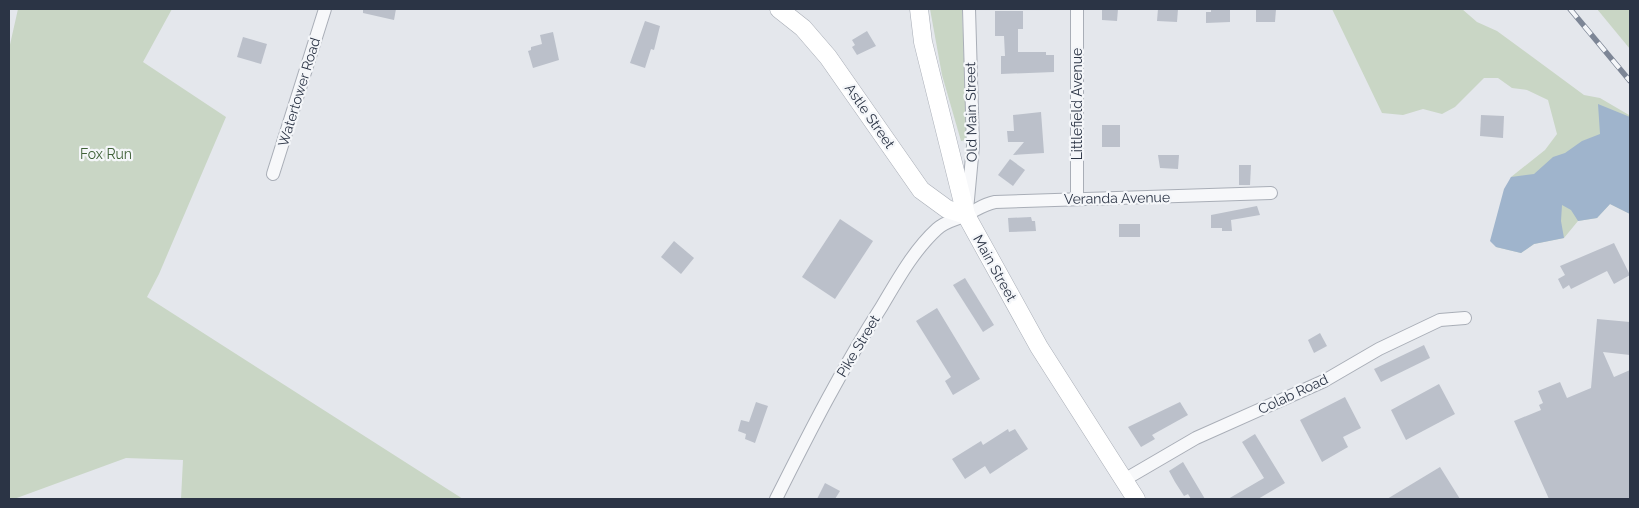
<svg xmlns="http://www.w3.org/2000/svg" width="1639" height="508" font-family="Raleway,sans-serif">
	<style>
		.green { fill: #c9d6c5 }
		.water { fill: #9fb4cc }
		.building { fill: #bbc0ca }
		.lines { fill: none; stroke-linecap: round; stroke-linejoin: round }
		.street-casing { stroke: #a9aeb7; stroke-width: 14 }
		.secondary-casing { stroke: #a9aeb7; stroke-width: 19 }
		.street { stroke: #f7f8fa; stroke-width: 12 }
		.secondary { stroke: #fff; stroke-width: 18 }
		.rail-casing { stroke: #7d8696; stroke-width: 5.5 }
		.rail { stroke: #f4f6f9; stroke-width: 4; stroke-dasharray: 11; stroke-linecap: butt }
		.labels { text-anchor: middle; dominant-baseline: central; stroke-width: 4.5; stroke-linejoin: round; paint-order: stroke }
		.street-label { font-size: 14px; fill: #2b3445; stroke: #f4f6f9 }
		.park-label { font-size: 14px; fill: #3f6138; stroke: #f4f6f9 }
	</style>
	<rect width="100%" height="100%" fill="#e4e7ec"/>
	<!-- green -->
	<g class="green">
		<path d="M18 9H172L143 62 226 117 159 274 147 297 463 499H181L183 460 126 458 14 499H9V49Z"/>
		<path d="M930 9H962L967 140 961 141 942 75Z"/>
		<path d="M1332 9H1462L1477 22 1497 31 1584 95 1600 98 1629 115 1630 214 1610 204 1597 218 1578 221 1564 238 1534 244 1521 253 1496 247 1511 177 1545 150 1557 134 1548 100 1527 90 1512 88 1498 78H1484L1455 107 1442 114 1423 109 1403 115 1382 113Z"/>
		<path d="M1597 9H1630V49Z"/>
	</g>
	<!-- water -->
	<path class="water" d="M1598 104 1630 117V214L1610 204 1597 218 1578 221 1571 210 1562 205 1561 221 1564 238 1534 244 1521 253 1496 247 1490 241 1504 189 1511 177 1534 174 1553 157 1565 153 1582 141 1600 134Z"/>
	<!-- building -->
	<g class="building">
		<path d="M363 9H396L394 20 363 13Z"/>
		<path d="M1102 9H1118L1117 21 1102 20Z"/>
		<path d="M1158 9H1178L1177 22 1157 21Z"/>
		<path d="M1211 9H1230V22L1206 23V12H1211Z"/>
		<path d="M1256 9H1276L1275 22H1256Z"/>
		<path d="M995 11H1023V29H1018V52H1046V55H1054V72L1001 74V56H1005L1004 36H995Z"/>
		<path d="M645 21 660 26 654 50 651 49 645 68 630 63Z"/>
		<path d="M867 31 876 46 857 55 852 47 855 45 852 40Z"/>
		<path d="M553 32 559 60 533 68 528 51 531 50V47L542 44 540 35Z"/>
		<path d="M243 37 267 44 261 64 237 57Z"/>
		<path d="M1041 112 1044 153 1013 155 1024 142H1008L1007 131H1014L1013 115Z"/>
		<path d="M1481 115 1504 116 1503 138 1480 136Z"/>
		<rect x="1102" y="125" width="18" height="22"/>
		<path d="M1158 155H1179L1178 169 1160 168Z"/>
		<path d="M1010 159 1025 170 1013 186 998 175Z"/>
		<path d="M1239 165H1251L1250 185H1239Z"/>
		<path d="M1257 206 1260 215 1231 220 1232 231H1222V228H1211V215Z"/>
		<path d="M1031 217 1032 221H1035L1036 231 1009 232 1008 218Z"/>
		<path d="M840 219 873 241 835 299 802 277Z"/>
		<rect x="1119" y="224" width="21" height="13"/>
		<path d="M674 241 694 258 681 274 661 257Z"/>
		<path d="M1614 243 1630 275 1614 284 1607 271 1571 289 1569 285 1563 289 1558 279 1565 275 1560 266Z"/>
		<path d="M965 278 994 325 983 332 953 285Z"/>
		<path d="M937 308 980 379 953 395 945 381 951 377 916 321Z"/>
		<path d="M1597 319 1630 322V355L1603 352 1614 377 1630 370V499H1549L1514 421 1541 410 1539 405 1543 403 1538 391 1560 382 1567 398 1591 388Z"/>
		<path d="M1320 333 1327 346 1314 353 1308 340Z"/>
		<path d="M1424 345 1430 358 1381 382 1374 369Z"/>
		<path d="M1439 384 1455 414 1406 440 1391 410Z"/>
		<path d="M1345 397 1361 428 1343 437 1348 447 1322 462 1300 420Z"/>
		<path d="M756 402 768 406 755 443 745 439 746 434 738 431 741 420 749 422Z"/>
		<path d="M1180 402 1188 415 1152 435 1155 439 1141 447 1128 427Z"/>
		<path d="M1008 429 1009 432 1015 429 1028 449 990 474 985 466 965 479 952 459 981 441 983 445Z"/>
		<path d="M1255 434 1285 483 1258 499H1228L1264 478 1242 442Z"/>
		<path d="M1183 462 1205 499H1191L1188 494 1184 496 1175 482 1169 471Z"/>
		<path d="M1440 467 1460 499H1387Z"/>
		<path d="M825 483 840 491 835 499H817Z"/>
	</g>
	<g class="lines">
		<defs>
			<g id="street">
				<path d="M273 174 325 9"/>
				<path d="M1077 199V9"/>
				<path d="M967 210 973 146 969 9"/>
				<path d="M1124 480 1196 438 1324 381 1379 349 1440 320 1465 318"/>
				<path d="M776 499C809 433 842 368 882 306 898 279 914 250 937 229 947 220 957 220 968 214 978 209 984 204 995 202L1271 193"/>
			</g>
			<g id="secondary">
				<path d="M779 9 803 28 828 57 921 190 947 209 966 215"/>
				<path d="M919 9 923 42 966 215 1039 347 1136 499"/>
			</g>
		</defs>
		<!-- street casing -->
		<use href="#street" class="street-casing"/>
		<!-- secondary casing -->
		<use href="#secondary" class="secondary-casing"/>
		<!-- street -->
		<use href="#street" class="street"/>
		<!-- secondary -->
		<use href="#secondary" class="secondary"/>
		<defs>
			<path id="rail" d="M1570 9 1630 81"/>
		</defs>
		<!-- rail casing -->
		<use href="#rail" class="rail-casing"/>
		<!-- rail -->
		<use href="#rail" class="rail"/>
	</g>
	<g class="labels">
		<!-- street labels -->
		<g class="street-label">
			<text transform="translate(299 92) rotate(-73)">Watertower Road</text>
			<text transform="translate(1077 104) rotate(-90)">Littlefield Avenue</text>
			<text transform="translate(971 112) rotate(-91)">Old Main Street</text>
			<text transform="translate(870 116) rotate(55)">Astle Street</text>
			<text transform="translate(1117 198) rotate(-1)">Veranda Avenue</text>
			<text transform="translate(995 268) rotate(61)">Main Street</text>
			<text transform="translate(858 346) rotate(-59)">Pike Street</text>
			<text transform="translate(1293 394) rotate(-25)">Colab Road</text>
		</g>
		<!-- park labels -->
		<g class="park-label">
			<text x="106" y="154">Fox Run</text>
		</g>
	</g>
	<!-- border -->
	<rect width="1639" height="508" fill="none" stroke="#2b3445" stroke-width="20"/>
</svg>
